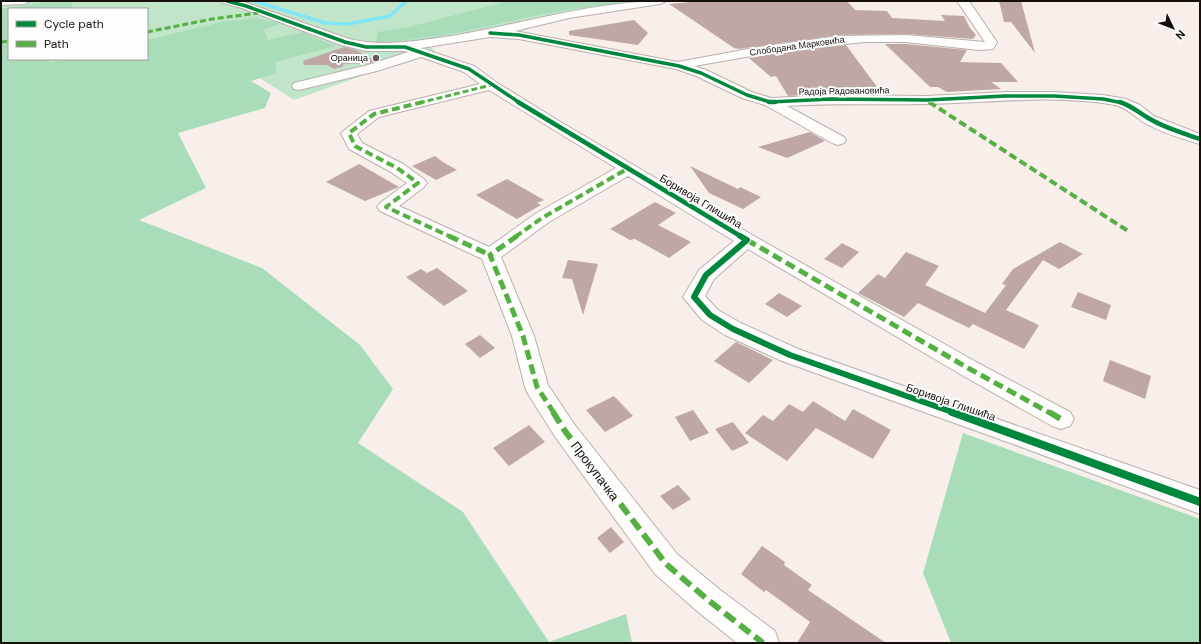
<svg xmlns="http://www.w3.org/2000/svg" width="1201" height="644" font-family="'DM Sans',sans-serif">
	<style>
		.green { fill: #c0e5c9; fill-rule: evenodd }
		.forest { fill: #a9ddba }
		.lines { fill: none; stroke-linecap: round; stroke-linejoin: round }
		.stream { stroke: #7fe5f7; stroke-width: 3.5 }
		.building { fill: #bea7a5 }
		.minor-casing { stroke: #b8b0ac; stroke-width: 2 }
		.minor { fill: #fefdfc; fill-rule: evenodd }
		.quiet-far3 { stroke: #55b044; stroke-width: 3; stroke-dasharray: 6 3; stroke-linecap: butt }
		.quiet-far2 { stroke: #55b044; stroke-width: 4; stroke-dasharray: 8 4; stroke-linecap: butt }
		.quiet-far1 { stroke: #55b044; stroke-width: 5; stroke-dasharray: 10 5; stroke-linecap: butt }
		.quiet { stroke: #55b044; stroke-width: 6; stroke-dasharray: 13 6; stroke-linecap: butt }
		.cycleway-far3-casing { stroke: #fdfdfd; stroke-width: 5 }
		.cycleway-far2-casing { stroke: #fdfdfd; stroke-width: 6 }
		.cycleway-far1-casing { stroke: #fdfdfd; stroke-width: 8 }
		.cycleway-casing { stroke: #fdfdfd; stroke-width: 10 }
		.cycleway-far3 { stroke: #00873e; stroke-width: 3.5 }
		.cycleway-far2 { stroke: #00873e; stroke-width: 4.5 }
		.cycleway-far1 { stroke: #00873e; stroke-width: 6 }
		.cycleway { stroke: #00873e; stroke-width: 8 }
		.poi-dot { fill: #665d5a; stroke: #fdfdfd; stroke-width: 1.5 }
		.labels { text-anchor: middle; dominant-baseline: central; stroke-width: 4; stroke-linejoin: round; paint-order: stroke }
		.far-street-label { font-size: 9px; fill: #170f0c; stroke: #fdfdfd }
		.far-poi-label { font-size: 9px; fill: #170f0c; stroke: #fdfdfd; text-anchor: end }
		.street-label { font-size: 11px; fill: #170f0c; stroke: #fdfdfd }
		.near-street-label { font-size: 13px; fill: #170f0c; stroke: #fdfdfd }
	</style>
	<rect width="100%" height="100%" fill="#f9efea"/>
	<!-- green -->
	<path class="green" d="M1 1H670L583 15 428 46 435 50 294 100 220 53 24 105 1 65ZM9 9H147V59H9Z"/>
	<!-- forest -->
	<g class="forest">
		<path d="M54 1H70L74 9H9V59H50L49 63 65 59H147V40L222 22 256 18 281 23 264 30 268 40 303 32 335 46 275 62 277 73 251 81 271 93 265 108 178 133 206 188 139 220 262 268 360 345 393 389 358 443 463 512 549 642 626 614 632 643H1V9Z"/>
		<path d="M508 1H633C601 6 567 9 534 16 482 27 430 41 376 42L378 32 409 27Z"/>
		<path d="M963 433 1200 519V643H951L923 573Z"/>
	</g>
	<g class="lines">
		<!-- stream -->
		<path class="stream" d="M254 1 325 23 348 24 390 16 406 1"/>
	</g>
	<!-- building -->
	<g class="building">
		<path d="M702 1H847L855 10 887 11 892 18 945 21 941 15 964 16 970 28 976 35 973 39 906 34 839 35 739 49 734 48 669 4Z"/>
		<path d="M999 1H1021L1035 53 1011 22H1004Z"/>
		<path d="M634 20 648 33 638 45 569 35V31Z"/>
		<path d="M885 44H906L967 50 960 62 1001 63 1018 82H991L1001 89 947 92 938 87H930Z"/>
		<path d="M846 45 880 91 860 93 856 89 817 94 788 96 776 76 771 77 749 58 786 51Z"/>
		<path d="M344 47 356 50 376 61 369 63 344 64 342 67 334 69 327 65H304L303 61Z"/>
		<path d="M810 132 825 141 787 158 758 147Z"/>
		<path d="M435 156 443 162 457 170 436 180 412 166Z"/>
		<path d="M359 164 399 187 365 201 326 182Z"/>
		<path d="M690 166 738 189 740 187 761 197 743 209 709 193Z"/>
		<path d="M507 179 544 200 537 203 541 205 517 219 476 195Z"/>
		<path d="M655 202 676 213 658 225 691 242 669 258 635 239 630 240 610 229Z"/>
		<path d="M1060 242 1083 254 1059 269 1043 260 1006 310 1039 325 1024 349 973 324 969 328 918 303 904 317 858 293 878 274 885 278 906 252 939 266 925 285 985 313 1006 285 1002 284 1013 269Z"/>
		<path d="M842 243 859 252 842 268 824 259Z"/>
		<path d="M568 260 598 264 583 315 572 279 562 278Z"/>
		<path d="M437 268 468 291 444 306 406 277 421 269 427 273Z"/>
		<path d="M1078 292 1111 305 1106 320 1071 307Z"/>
		<path d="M779 293 802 306 787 317 765 304Z"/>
		<path d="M480 335 495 348 480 358 465 344Z"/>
		<path d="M736 342 773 360 749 383 714 361Z"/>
		<path d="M1110 360 1151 376 1145 399 1103 381Z"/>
		<path d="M614 396 633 416 605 432 586 410Z"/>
		<path d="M813 401 845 421 853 409 891 430 873 459 816 428 787 461 745 433 763 415 773 421 789 404 803 412Z"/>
		<path d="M693 410 709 433 690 441 675 417Z"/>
		<path d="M733 422 749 443 732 451 715 429Z"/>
		<path d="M529 425 545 442 509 466 493 448Z"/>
		<path d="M678 485 691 499 673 510 660 496Z"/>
		<path d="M611 527 624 542 610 553 597 538Z"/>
		<path d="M762 546 785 562 784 565 812 585 808 590 886 643H797L810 622 766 590 764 592 741 574Z"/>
	</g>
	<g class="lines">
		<defs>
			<g id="minor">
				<path d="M1 1H30L24 4 1 5Z"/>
				<path d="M221 1H240L250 4 349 39C383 47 416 41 451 36 522 24 593 1 666 1L660 4 569 18 515 31 678 62 759 47 839 36 906 35 985 42 957 1H969L997 42 993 49 979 50 906 42H865L786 50 694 66 706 70 752 92 771 98 831 95 927 96 1005 92H1054L1103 95 1126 99 1140 105 1154 116 1200 134V144C1182 139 1160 132 1143 122 1134 116 1127 108 1115 105 1053 94 989 103 927 104 880 105 834 103 787 106L844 137 846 140 844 143 838 145 832 143 765 105 742 98 696 76 676 69 519 39 490 37 421 48 474 66 496 82 559 121 754 236 976 362 1070 412 1074 419 1070 426 1061 429 1052 426 960 374 748 249 714 279 705 296 718 310 741 323 798 349 1200 490V514L1013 444 782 361 725 335 702 320 683 297 699 270 734 241 628 176 549 222 501 257 534 336 548 385 574 424 677 554 719 589 775 631 779 643H737L697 611 655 574 556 438 528 394 525 387 512 336 482 259 380 211 377 207 380 203 407 183 391 172 349 149 341 133 369 111 480 84 464 72 421 57 377 71 299 90 294 89 292 86 294 83 368 65 408 52 404 51H366L341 45 242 8 223 3ZM489 90 616 168 535 214 489 247 399 206 424 187 427 183 424 179 403 164 362 143 357 134 379 117Z"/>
			</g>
		</defs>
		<!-- minor casing -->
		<use href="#minor" class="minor-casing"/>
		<!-- minor -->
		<use href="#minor" class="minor"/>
		<!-- quiet-far3 -->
		<g class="quiet-far3">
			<path d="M147 32 212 19 258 13"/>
			<path d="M1 42 9 41"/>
			<path d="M928 101 931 103"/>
			<path d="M419 103 491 85"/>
		</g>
		<!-- quiet-far2 -->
		<g class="quiet-far2">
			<path d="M423 102 374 114 349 133 355 146 397 168 418 183 386 207 451 237"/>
			<path d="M929 102 1128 231"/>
			<path d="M515 237 542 218 627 169"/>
		</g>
		<!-- quiet-far1 -->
		<g class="quiet-far1">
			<path d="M449 236 490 255"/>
			<path d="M517 236 490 255 523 336 537 387 554 413"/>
			<path d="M747 240 968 368 1050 413"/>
		</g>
		<!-- quiet -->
		<g class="quiet">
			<path d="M553 412 565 431 666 564 708 600 763 643"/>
			<path d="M1049 412 1061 419"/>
		</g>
		<defs>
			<g id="cycleway-far3">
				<path d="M227 1 246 6 345 42 366 47H405L469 69 520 103"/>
				<path d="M490 33 519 35 679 66 701 73 747 95 770 102 831 99 927 100 1005 96H1054L1103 99 1123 103"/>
			</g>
			<g id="cycleway-far2">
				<path d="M518 102 742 237"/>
				<path d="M769 102H775"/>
				<path d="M1120 102C1132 106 1139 113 1150 119 1165 128 1183 133 1200 139"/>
			</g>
			<path id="cycleway-far1" d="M740 236 747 240 706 275 694 297 710 315 733 329 790 355 955 413"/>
			<path id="cycleway" d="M952 412 1200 502"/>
		</defs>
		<!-- cycleway-far3 casing -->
		<use href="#cycleway-far3" class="cycleway-far3-casing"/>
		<!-- cycleway-far2 casing -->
		<use href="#cycleway-far2" class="cycleway-far2-casing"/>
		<!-- cycleway-far1 casing -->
		<use href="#cycleway-far1" class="cycleway-far1-casing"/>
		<!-- cycleway casing -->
		<use href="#cycleway" class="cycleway-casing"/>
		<!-- cycleway-far3 -->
		<use href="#cycleway-far3" class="cycleway-far3"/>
		<!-- cycleway-far2 -->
		<use href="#cycleway-far2" class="cycleway-far2"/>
		<!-- cycleway-far1 -->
		<use href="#cycleway-far1" class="cycleway-far1"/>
		<!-- cycleway -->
		<use href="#cycleway" class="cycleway"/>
	</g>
	<!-- markers -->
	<circle class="poi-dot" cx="376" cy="58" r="4"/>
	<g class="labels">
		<!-- far-street labels -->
		<g class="far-street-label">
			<text transform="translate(797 46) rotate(-8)">Слободана Марковића</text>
			<text transform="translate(844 91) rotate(-1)">Радоја Радовановића</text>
		</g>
		<!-- far-poi labels -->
		<g class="far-poi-label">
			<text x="368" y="58">Ораница</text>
		</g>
		<!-- street labels -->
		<g class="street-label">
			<text transform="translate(701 201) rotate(31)">Боривоја Глишића</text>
			<text transform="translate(951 402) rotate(19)">Боривоја Глишића</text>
		</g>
		<!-- near-street labels -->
		<g class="near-street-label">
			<text transform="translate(595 471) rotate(53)">Прокупачка</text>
		</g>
	</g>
	<!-- border -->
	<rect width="1201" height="644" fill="none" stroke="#170f0c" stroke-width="4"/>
	<!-- legend -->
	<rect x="8" y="8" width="140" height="52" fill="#fdfdfd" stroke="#a19e9d"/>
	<rect x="16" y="21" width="20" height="6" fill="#00873e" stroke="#a19e9d"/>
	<text x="44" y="28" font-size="12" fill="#170f0c">Cycle path</text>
	<rect x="16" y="41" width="20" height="6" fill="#55b044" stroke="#a19e9d"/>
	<text x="44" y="48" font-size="12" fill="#170f0c">Path</text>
	<!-- north arrow -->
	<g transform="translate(1173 28) rotate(133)" stroke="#fdfdfd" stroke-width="3" paint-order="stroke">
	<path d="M0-3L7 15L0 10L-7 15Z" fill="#170f0c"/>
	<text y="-6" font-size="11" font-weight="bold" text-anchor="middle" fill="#170f0c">N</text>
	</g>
</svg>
